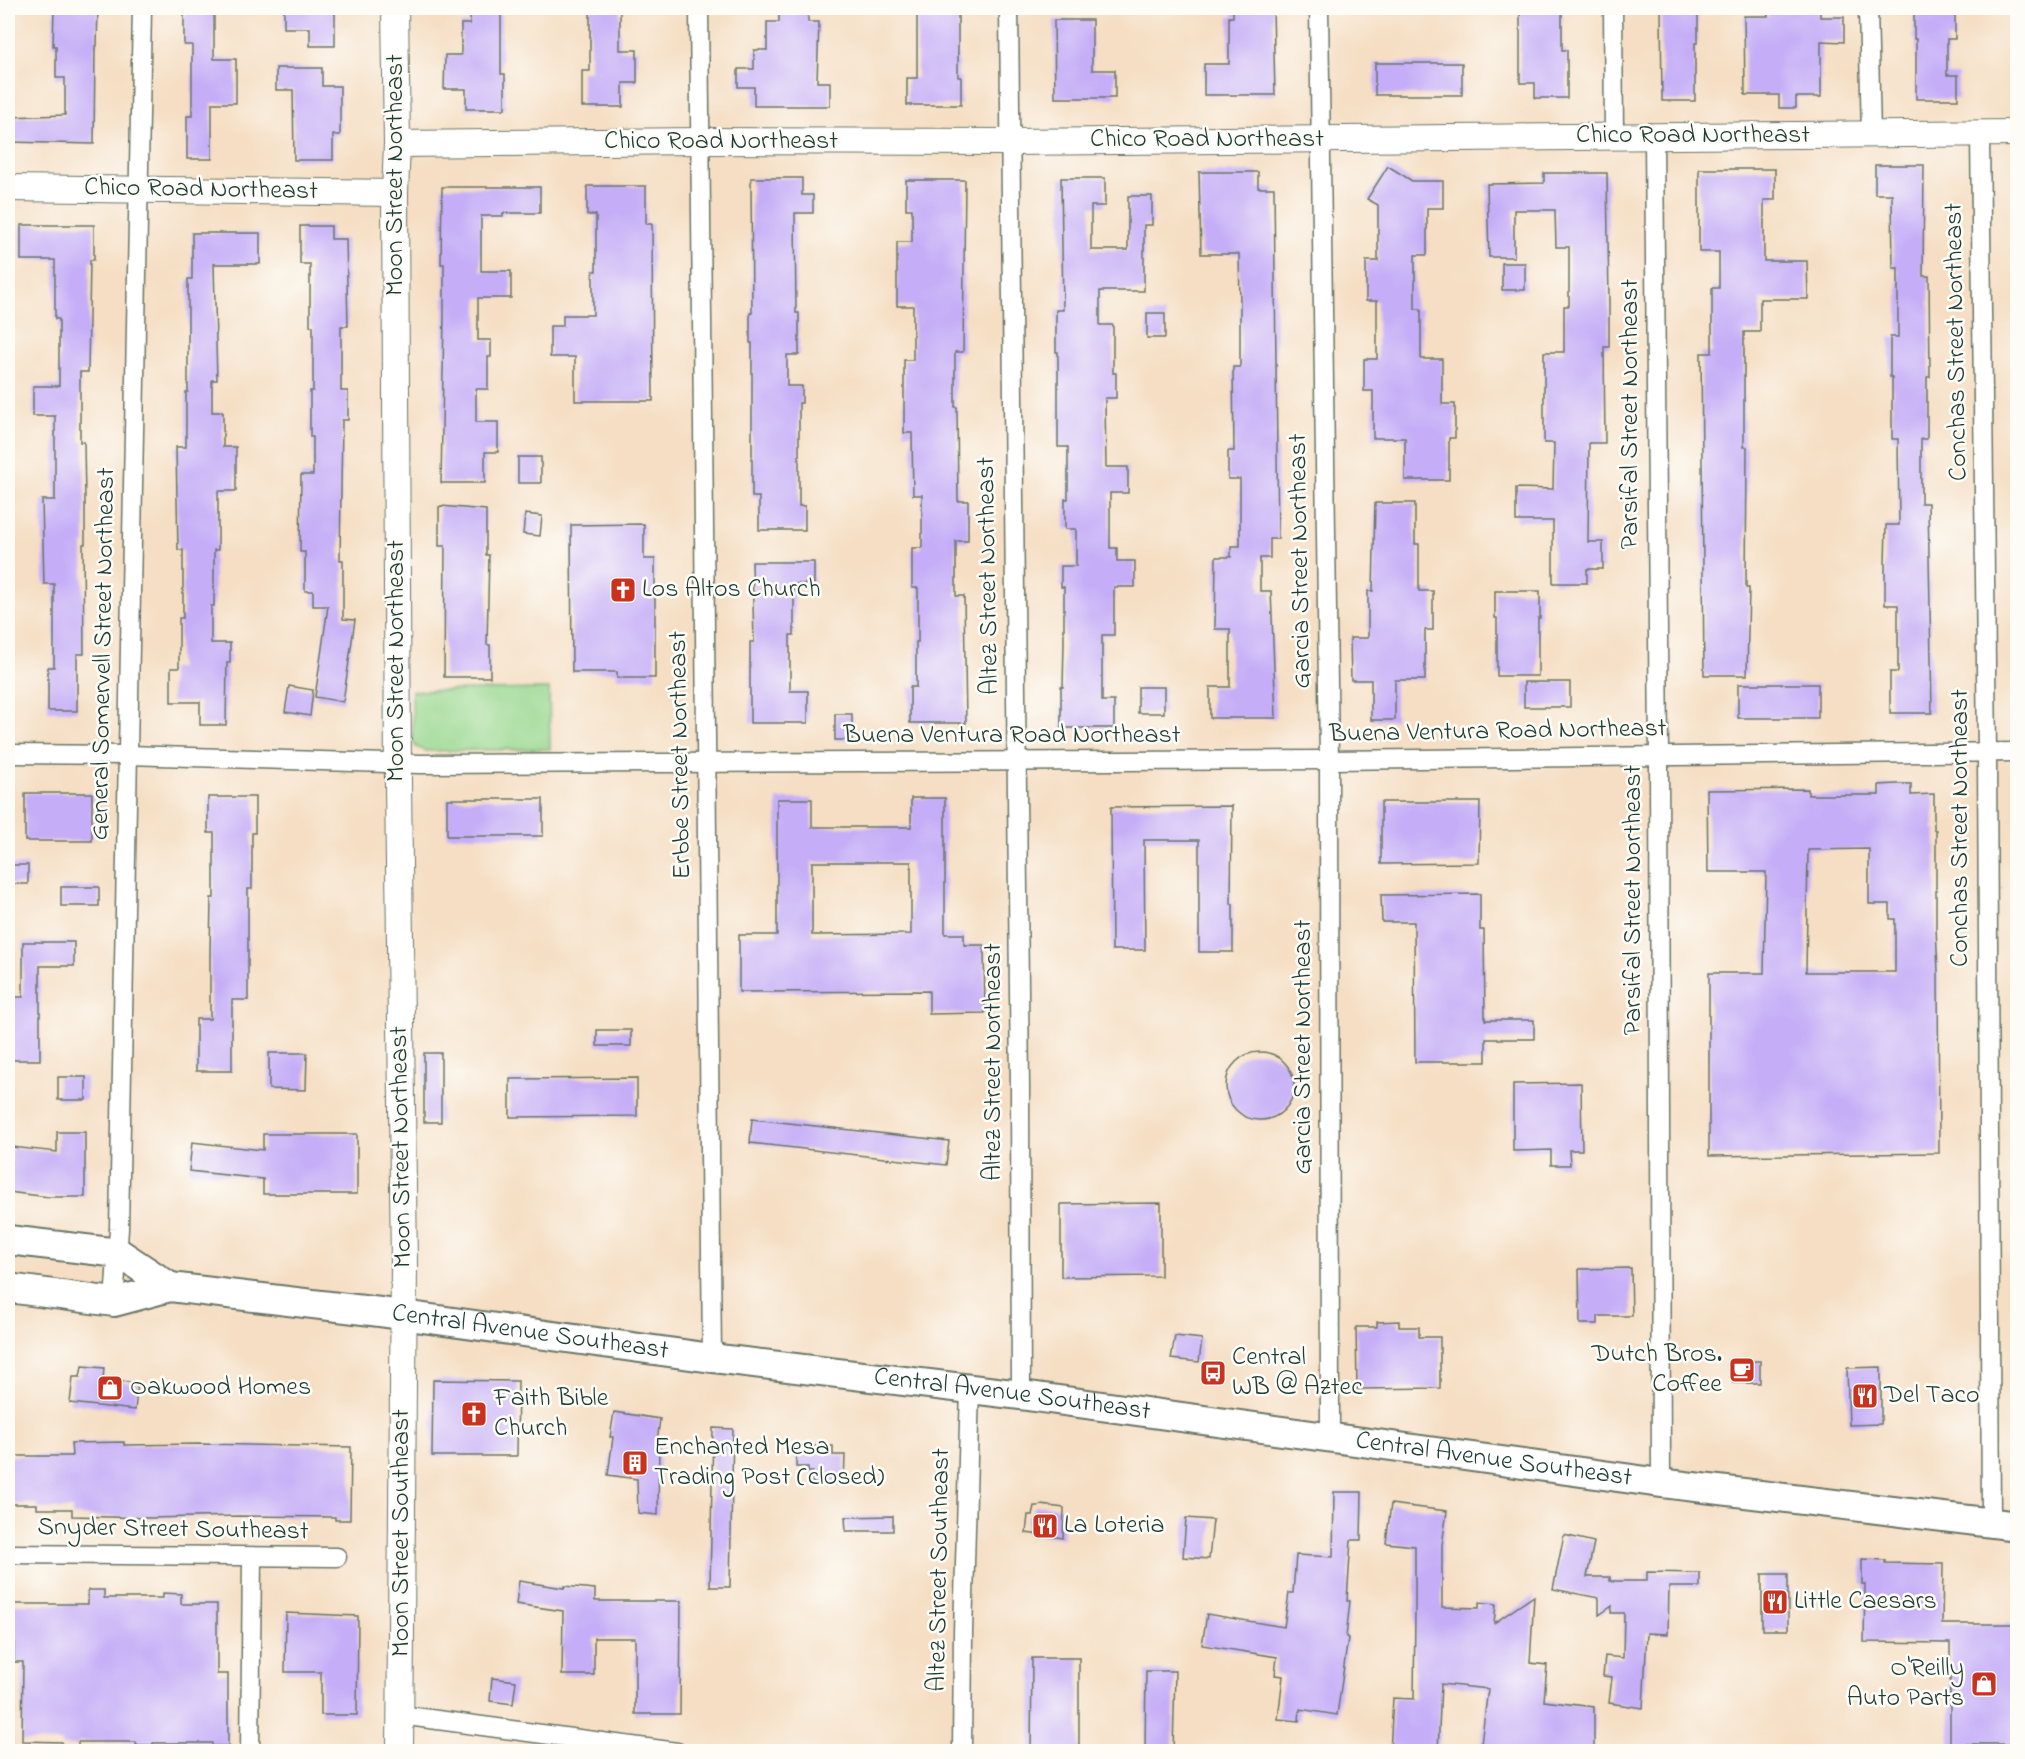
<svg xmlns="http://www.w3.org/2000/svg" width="2025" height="1759" font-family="'Indie Flower',sans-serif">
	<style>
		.green { fill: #97d78d; stroke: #5b8a60; stroke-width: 1.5 }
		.building { fill: #c5adf7; fill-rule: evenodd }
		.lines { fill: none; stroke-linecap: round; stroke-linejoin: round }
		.street-casing { stroke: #6a7566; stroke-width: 21 }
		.secondary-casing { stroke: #6a7566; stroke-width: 28 }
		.primary-casing { stroke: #6a7566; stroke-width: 32 }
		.street { stroke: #fff; stroke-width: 18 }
		.secondary { stroke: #fff; stroke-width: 26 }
		.primary { stroke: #fff; stroke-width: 28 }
		.labels { text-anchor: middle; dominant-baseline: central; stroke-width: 5; stroke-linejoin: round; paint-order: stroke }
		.street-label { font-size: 26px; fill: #1f3d34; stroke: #fdfcf7 }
		.poi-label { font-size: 26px; fill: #1f3d34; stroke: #fdfcf7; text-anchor: start }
	</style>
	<rect width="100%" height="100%" fill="#fdfcf7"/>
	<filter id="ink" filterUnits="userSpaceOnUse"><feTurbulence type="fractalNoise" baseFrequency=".0167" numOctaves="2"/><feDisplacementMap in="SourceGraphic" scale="12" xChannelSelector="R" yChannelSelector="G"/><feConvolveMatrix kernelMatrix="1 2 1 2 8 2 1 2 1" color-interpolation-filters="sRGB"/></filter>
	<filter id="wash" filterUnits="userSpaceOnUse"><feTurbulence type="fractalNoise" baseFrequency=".008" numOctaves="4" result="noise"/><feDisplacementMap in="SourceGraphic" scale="24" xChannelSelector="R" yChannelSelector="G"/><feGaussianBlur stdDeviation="1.35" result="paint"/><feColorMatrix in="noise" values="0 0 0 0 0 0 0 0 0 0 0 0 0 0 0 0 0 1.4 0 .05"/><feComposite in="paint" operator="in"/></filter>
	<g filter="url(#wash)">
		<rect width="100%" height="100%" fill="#f5dec3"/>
		<!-- green -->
		<path class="green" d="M549 689 550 749 426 751 416 747 413 741 412 691Z"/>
		<g id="blocks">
			<!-- building -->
			<g class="building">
				<path d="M54 8H98L97 46H95L94 144 8 142V117L65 115V78H56V46H53Z"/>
				<path d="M184 8H214V59H236V103H212V159H187V116H192V45H184Z"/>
				<path d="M284 8H335V46H310V28H284Z"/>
				<path d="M470 8H501V74H505V109H466V89H444L445 55H461V24H470Z"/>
				<path d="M590 8H620V50H637V83H623V107H582V71H590Z"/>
				<path d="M779 8H808V22H819L817 82H830V106H754V87H738V69H754V50H767V22H779Z"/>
				<path d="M917 8H958V77H961V105H907V78H917Z"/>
				<path d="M1233 8H1273L1275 95H1204V64H1229V17H1233Z"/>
				<path d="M1520 8H1562V50H1567V98H1535V83H1520Z"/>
				<path d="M1661 8H1698V43H1695V101H1662Z"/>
				<path d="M1768 8H1820V17H1844V42L1821 41V97H1796V108H1779V95H1745L1744 16H1768Z"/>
				<path d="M1914 8H1941V13H1955V39H1947V75H1958V99H1916V39H1914Z"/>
				<path d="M1054 20H1092V70H1115V98H1055Z"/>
				<rect x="1375" y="63" width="87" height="32"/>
				<path d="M276 68H322V86H340V135H333V160H294L293 90H276Z"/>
				<path d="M1875 165H1924L1923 276H1929L1930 377H1927V439H1921V503H1928L1932 713H1890V672H1898V605H1885V564L1886 525H1899L1898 439H1892V377H1890V337H1898V268H1893L1892 194H1875Z"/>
				<path d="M1388 166 1412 181H1443V208H1427V255H1415V309H1421V359H1442V404H1455V438H1449V480H1405V438H1373V391H1364V359H1377V301H1366V261H1378V205L1367 199Z"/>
				<path d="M1699 169H1775V200H1764V261H1807L1808 299H1760V332H1744V447H1747L1746 588H1749L1747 675H1704L1701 353H1712V288H1719V252H1699Z"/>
				<path d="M1199 172H1258V188H1274L1278 539H1270V558H1260V591H1271L1276 718H1210V687H1230V629H1215L1216 557H1231V546H1240V479H1228V451H1234L1233 367H1240V303L1239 254H1201Z"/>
				<path d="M1544 173H1607L1609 301V347H1604L1605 443H1589L1588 542H1603V569H1587V583H1553V521H1516V488L1553 489 1554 443H1544V352H1564V306H1569V247H1556L1555 210H1514V257H1489L1487 184 1544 183Z"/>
				<path d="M751 178H802V195H813V213H795L796 313H799V355H787V386H802V403H799V506H805V530H759V497H752V343H750V313H752Z"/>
				<path d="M1061 178H1105V206H1091V250H1128V196H1152V225H1144V291H1100V325H1113V373H1116V398H1105L1106 467H1128V493H1110V548H1117V561H1135V587H1114V635H1102V701H1114V728H1061V687H1063L1064 642V587H1061V566H1076V529H1065V499H1068V447H1058V352H1056V310H1063Z"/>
				<path d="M906 180H965L963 352H955V407H957L958 501H968V541H956V596H964L966 723H910V687H916V642H918V588H912V548H922V495H913L912 433H904V360H913V306H897V242H912V209H906Z"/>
				<path d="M587 186H646V224H652L653 401H575V357H550V326H563V315H593V271H596V215H587Z"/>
				<path d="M442 187H540V213H503V216H481V271H511V298H478V340H491V357H488V389H476V422H498V452H485V483H441L444 317V264H441Z"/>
				<path d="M21 225H94V260H90L88 372H80V442H84L85 500V544H83L84 654H77V711H48V667H54V584H44L42 500H55V416H33V386H59V319H55V260H21Z"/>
				<path d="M300 226H331V239H346L348 326H341V391H348V420H342L340 560H343V619L355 620 343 702 315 697 328 606H313V591H305V552H300L301 475H313V437H310V391H313V326H310V264H300Z"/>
				<path d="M192 233H260V264H214L217 380H212V412H223V447H236V491H218V550H214V606H211V643H230V663H227L226 725H200V702H171V668H179V618H183V550H178L176 447H186V392H188V279H192Z"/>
				<rect x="1502" y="263" width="23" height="27"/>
				<rect x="1147" y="313" width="18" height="25"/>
				<rect x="518" y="457" width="23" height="26"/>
				<path d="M1375 503H1415V544H1419V591H1433V630H1425V680H1395V720H1371V680H1351L1350 638H1368V591H1373Z"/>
				<path d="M441 506 486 510V555H489L487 645H490V677H444L445 546H439V507Z"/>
				<path d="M525 514 542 516 540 536 523 534Z"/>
				<path d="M644 524V559H655V678H617V672H572L571 525Z"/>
				<path d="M752 562H814V584H794V635H790V691H808V723H750V642H754Z"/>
				<path d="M1495 591H1540V618H1538V676H1497V618H1495Z"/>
				<rect x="1524" y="682" width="46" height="25"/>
				<rect x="1738" y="684" width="80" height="34"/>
				<path d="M289 686 313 690 310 716 285 712Z"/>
				<rect x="1138" y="687" width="26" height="26"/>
				<rect x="835" y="714" width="17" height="26"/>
				<path d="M1897 784H1911V795L1934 794V830H1936V927L1938 972 1939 1153 1709 1156V973H1764L1766 872H1708L1707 790 1808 789V795H1879V785ZM1869 849V904H1890V919H1895V972H1806L1808 850Z"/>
				<rect x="25" y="793" width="67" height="48"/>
				<path d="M208 797H255V833H252V889H248V1000H232V1071H196V1019H210V953L211 898H214V833H208Z"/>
				<path d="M911 798H945V934H964V945H984L985 1013 929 1014V991L739 992V935H777V799H812V827H911ZM812 862H911V934L812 935Z"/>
				<rect x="447" y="799" width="96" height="37"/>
				<path d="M1381 802H1480L1479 863 1381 864Z"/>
				<path d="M1232 806 1231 904H1233V952H1199V840H1144L1145 950H1112L1111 807Z"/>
				<rect x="8" y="865" width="20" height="19"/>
				<rect x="61" y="887" width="38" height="19"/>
				<path d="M1480 894V930H1484L1485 1020H1534V1039H1486V1062H1415L1414 922H1382L1381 895Z"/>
				<path d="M23 942H74V966H40V1060H8V997H23Z"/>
				<rect x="597" y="1030" width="34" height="16"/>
				<circle cx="1260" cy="1086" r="34"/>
				<path d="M269 1053H307L306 1090 269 1089Z"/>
				<rect x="424" y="1053" width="17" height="69"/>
				<rect x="58" y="1077" width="28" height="23"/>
				<path d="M637 1078V1116L510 1117V1079Z"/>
				<path d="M1581 1083 1582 1150H1569L1570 1165H1551V1150L1513 1151V1084Z"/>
				<path d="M752 1119 949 1141 946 1165 750 1143Z"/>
				<path d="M57 1132H85V1197H49L8 1192 12 1147 57 1152Z"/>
				<path d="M263 1134H357V1194H263V1179L189 1171 192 1142 263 1150Z"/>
				<path d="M1161 1203V1276L1061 1277V1204Z"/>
				<path d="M1631 1268 1632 1316H1598V1324H1580L1579 1269Z"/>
				<path d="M1399 1321V1327H1419V1337H1440V1388L1357 1389 1356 1327H1377V1322Z"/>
				<path d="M1175 1336 1202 1339 1199 1362 1171 1359Z"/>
				<path d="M1734 1361H1760V1383H1733Z"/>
				<path d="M82 1366 104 1368 103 1379 138 1383 135 1410 70 1403 73 1377H80Z"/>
				<path d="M1881 1367V1424L1849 1425 1847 1368Z"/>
				<path d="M433 1380 518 1381 517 1456H432Z"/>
				<path d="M614 1412 660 1419 657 1442H659L658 1515 638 1513 637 1479 608 1475 613 1437H610Z"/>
				<path d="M713 1428 733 1429 730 1587H710Z"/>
				<path d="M124 1442V1445L200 1444 351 1447 350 1520H335V1517L239 1516 149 1518 72 1516V1509H37V1504H8V1456H72L71 1443Z"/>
				<path d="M797 1446H833V1455H845L844 1484H813V1472H808V1467H796Z"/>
				<path d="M1334 1492H1362L1361 1540H1351L1347 1601H1350L1346 1637 1348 1638 1337 1715 1300 1709 1299 1721 1278 1719 1283 1676 1275 1675 1277 1657 1202 1645 1207 1614 1284 1627 1289 1593H1293L1296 1555 1333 1557Z"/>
				<path d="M1391 1504 1447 1511 1442 1545V1607L1479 1608V1602L1496 1604 1494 1623 1534 1596 1530 1663 1547 1665 1544 1701 1594 1707V1752H1480L1488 1689 1441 1684 1438 1752H1390L1393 1698 1414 1699 1415 1612V1546L1386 1543Z"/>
				<path d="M1041 1505 1064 1508 1063 1538 1026 1533 1028 1515H1032L1034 1506H1040Z"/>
				<path d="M893 1516V1531H846L845 1517Z"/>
				<path d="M1186 1518 1213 1520 1209 1559 1183 1557Z"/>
				<path d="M1564 1535 1594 1542 1587 1577H1610V1581H1647V1572L1700 1573V1587H1669L1668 1634 1647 1633 1643 1708 1609 1703 1612 1677 1603 1676 1605 1656 1623 1658 1624 1613H1611L1612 1606 1599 1615V1598L1553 1589Z"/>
				<path d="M1862 1559 1885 1560V1563L1943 1564 1942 1624H2018V1744H1950V1643L1864 1642 1865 1584H1862Z"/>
				<rect x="1762" y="1574" width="26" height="56"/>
				<path d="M519 1581 564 1588V1586L595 1589V1601H681L680 1714H635V1638H594V1675H562L563 1611 516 1604Z"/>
				<path d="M88 1590H104V1598H163V1593L181 1594V1604H217V1674H228V1746H212V1743H153V1745H136V1742H78V1746H62V1742L22 1741 23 1662H14L13 1604H88Z"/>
				<path d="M286 1613 358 1616 357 1715H321V1672H285Z"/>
				<path d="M1032 1658H1079V1752H1031Z"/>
				<path d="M1146 1671H1175L1173 1752H1145Z"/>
				<path d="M492 1678 516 1681 513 1704 490 1701Z"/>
			</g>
		</g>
	</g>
	<g filter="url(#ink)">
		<use href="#blocks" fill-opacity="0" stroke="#6a7566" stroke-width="1.5"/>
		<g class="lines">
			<defs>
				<g id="street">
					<path d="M699 8 712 1358"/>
					<path d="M1009 8 1020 1088 1021 1395"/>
					<path d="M1319 8 1329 760 1330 1439"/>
					<path d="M1613 8 1614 136"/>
					<path d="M1868 8 1871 134"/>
					<path d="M1980 134 1987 753 1991 1522"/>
					<path d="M1654 136 1659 756 1661 1483"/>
					<path d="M8 754 128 755 420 764 1329 760 2018 752"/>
					<path d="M114 1302 119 1229 142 8"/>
					<path d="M8 1554 337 1557"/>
					<path d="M400 1715 677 1752"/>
					<path d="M250 1752 252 1557"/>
					<path d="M962 1752 963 1633 970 1389"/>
				</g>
				<g id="secondary">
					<path d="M395 8 397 144 395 193 398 783 404 1265 400 1752"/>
					<path d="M397 144 700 141 1009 142 2018 133"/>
					<path d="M8 188 395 193"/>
				</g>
				<g id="primary">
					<path d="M8 1240 119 1253 170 1287"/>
					<path id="s1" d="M8 1288 114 1302 170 1287 380 1312 712 1358 1021 1395 1661 1483 2018 1526"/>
				</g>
			</defs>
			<!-- street casing -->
			<use href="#street" class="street-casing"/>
			<!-- secondary casing -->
			<use href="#secondary" class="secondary-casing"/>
			<!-- primary casing -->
			<use href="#primary" class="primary-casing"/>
			<!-- street -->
			<use href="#street" class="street"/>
			<!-- secondary -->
			<use href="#secondary" class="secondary"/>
			<!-- primary -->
			<use href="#primary" class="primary"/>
		</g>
	</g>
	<!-- icons -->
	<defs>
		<symbol id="church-square" viewBox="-11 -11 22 22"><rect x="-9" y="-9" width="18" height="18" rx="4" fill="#c8321e" stroke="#fdfcf7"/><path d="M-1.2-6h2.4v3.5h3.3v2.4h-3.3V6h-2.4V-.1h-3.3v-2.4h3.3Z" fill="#fff"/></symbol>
		<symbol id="cafe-square" viewBox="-11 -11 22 22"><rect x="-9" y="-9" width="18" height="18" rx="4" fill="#c8321e" stroke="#fdfcf7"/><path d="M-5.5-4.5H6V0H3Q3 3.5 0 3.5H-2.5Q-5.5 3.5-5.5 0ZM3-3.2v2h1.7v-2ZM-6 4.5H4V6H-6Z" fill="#fff"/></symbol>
		<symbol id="bus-square" viewBox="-11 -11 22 22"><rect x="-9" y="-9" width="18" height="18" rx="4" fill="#c8321e" stroke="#fdfcf7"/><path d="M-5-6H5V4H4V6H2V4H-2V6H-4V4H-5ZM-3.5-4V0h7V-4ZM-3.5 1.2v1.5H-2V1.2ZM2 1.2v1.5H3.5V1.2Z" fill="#fff"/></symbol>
		<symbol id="shop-square" viewBox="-11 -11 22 22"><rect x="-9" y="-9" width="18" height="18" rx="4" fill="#c8321e" stroke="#fdfcf7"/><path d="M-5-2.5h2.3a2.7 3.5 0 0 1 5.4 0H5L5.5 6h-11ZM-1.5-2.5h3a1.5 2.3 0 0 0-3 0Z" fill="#fff"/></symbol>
		<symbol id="restaurant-square" viewBox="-11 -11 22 22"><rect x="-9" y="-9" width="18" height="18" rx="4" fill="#c8321e" stroke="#fdfcf7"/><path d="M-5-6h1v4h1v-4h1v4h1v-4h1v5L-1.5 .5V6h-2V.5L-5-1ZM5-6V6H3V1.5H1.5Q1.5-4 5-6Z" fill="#fff"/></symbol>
		<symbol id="building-square" viewBox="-11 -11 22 22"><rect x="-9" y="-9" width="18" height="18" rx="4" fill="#c8321e" stroke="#fdfcf7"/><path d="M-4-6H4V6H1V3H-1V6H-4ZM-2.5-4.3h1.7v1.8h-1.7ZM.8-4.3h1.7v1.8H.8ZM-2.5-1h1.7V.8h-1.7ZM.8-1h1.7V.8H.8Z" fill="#fff"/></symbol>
	</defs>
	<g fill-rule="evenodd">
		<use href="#church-square" x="608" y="575" width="30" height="30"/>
		<use href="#cafe-square" x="1727" y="1355" width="30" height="30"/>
		<use href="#bus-square" x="1198" y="1358" width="30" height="30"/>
		<use href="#shop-square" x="95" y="1373" width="30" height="30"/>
		<use href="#restaurant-square" x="1850" y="1381" width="30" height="30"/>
		<use href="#church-square" x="459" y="1399" width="30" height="30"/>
		<use href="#building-square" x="620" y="1448" width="30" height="30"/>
		<use href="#restaurant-square" x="1030" y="1511" width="30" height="30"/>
		<use href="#restaurant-square" x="1760" y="1587" width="30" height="30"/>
		<use href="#shop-square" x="1969" y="1669" width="30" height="30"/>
	</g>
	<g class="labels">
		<!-- street labels -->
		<g class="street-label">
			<text x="1693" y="136">Chico Road Northeast</text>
			<text x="1207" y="140">Chico Road Northeast</text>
			<text x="721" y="142">Chico Road Northeast</text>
			<text transform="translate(396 175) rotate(-90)">Moon Street Northeast</text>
			<text transform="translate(201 190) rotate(1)">Chico Road Northeast</text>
			<text transform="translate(1957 342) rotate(-91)">Conchas Street Northeast</text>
			<text transform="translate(1631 414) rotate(-90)">Parsifal Street Northeast</text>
			<text transform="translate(1301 561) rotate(-91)">Garcia Street Northeast</text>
			<text transform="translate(989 576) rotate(-91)">Altez Street Northeast</text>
			<text transform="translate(104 654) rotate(-89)">General Somervell Street Northeast</text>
			<text transform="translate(397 661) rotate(-90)">Moon Street Northeast</text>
			<text transform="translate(1498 732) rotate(-1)">Buena Ventura Road Northeast</text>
			<text x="1012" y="736">Buena Ventura Road Northeast</text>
			<text transform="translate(681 755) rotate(-91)">Erbbe Street Northeast</text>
			<text transform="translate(1961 828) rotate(-90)">Conchas Street Northeast</text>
			<text transform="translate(1634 900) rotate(-90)">Parsifal Street Northeast</text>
			<text transform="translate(1304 1047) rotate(-90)">Garcia Street Northeast</text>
			<text transform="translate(994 1062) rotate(-90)">Altez Street Northeast</text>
			<text transform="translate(402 1147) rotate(-91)">Moon Street Northeast</text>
			<text stroke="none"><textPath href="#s1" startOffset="528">Central Avenue Southeast</textPath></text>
			<text stroke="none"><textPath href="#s1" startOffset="1014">Central Avenue Southeast</textPath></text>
			<text stroke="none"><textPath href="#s1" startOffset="1500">Central Avenue Southeast</textPath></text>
			<text transform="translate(173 1530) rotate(1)">Snyder Street Southeast</text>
			<text transform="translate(402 1533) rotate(-90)">Moon Street Southeast</text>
			<text transform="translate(940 1570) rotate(-89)">Altez Street Southeast</text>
		</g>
		<!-- poi labels -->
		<g class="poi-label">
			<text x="642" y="590">Los Altos Church</text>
			<text x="1722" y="1355" text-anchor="end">Dutch Bros.<tspan x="1722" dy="30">Coffee</tspan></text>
			<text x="1232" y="1358">Central<tspan x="1232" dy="30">WB @ Aztec</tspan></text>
			<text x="130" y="1388">Oakwood Homes</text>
			<text x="1884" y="1396">Del Taco</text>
			<text x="494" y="1399">Faith Bible<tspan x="494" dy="30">Church</tspan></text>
			<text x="654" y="1448">Enchanted Mesa<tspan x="654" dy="30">Trading Post (closed)</tspan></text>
			<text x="1064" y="1526">La Loteria</text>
			<text x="1794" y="1602">Little Caesars</text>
			<text x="1964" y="1669" text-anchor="end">O'Reilly<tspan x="1964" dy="30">Auto Parts</tspan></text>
		</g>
	</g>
	<!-- margin -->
	<rect width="2025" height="1759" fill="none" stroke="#fdfcf7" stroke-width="30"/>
</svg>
